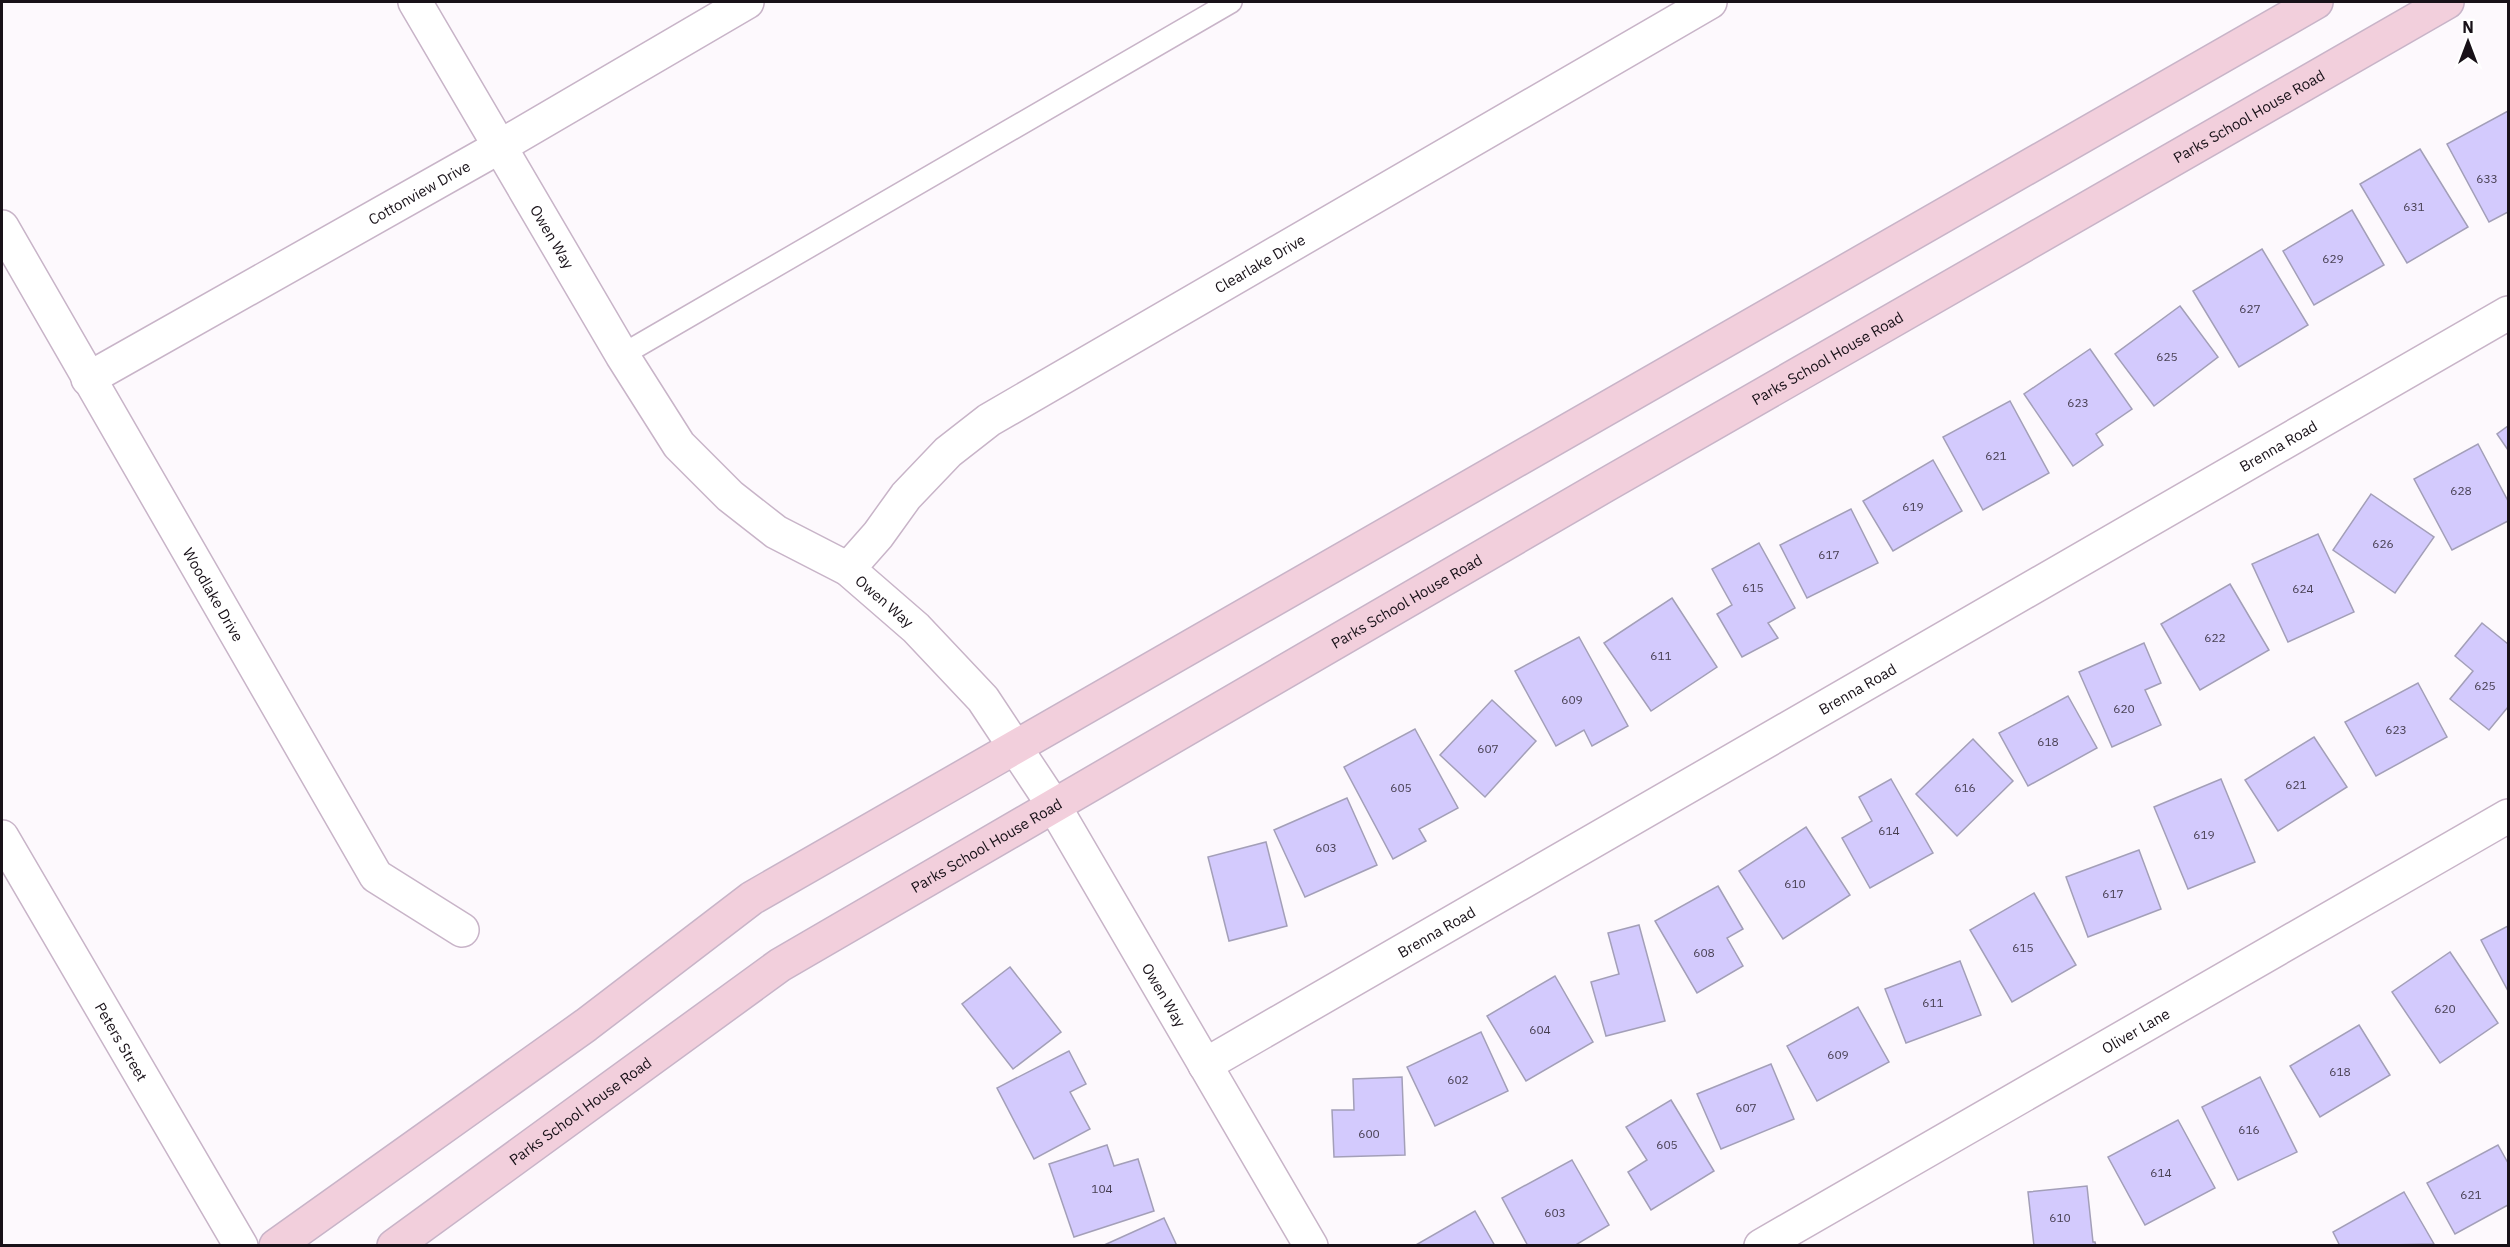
<svg xmlns="http://www.w3.org/2000/svg" width="2510" height="1247" font-family="'IBM Plex Sans',sans-serif">
	<style>
		.building { fill: #d3cafd; stroke: #a39fb8; stroke-width: 1.5 }
		.lines { fill: none; stroke-linecap: round; stroke-linejoin: round }
		.lane-casing { stroke: #c8b4c8; stroke-width: 24 }
		.street-casing { stroke: #c8b4c8; stroke-width: 36 }
		.secondary-casing { stroke: #c8b4c8; stroke-width: 36 }
		.lane { stroke: #fff; stroke-width: 21 }
		.street { stroke: #fff; stroke-width: 33 }
		.secondary { stroke: #f2cfdc; stroke-width: 33 }
		.labels { text-anchor: middle; dominant-baseline: central; stroke-width: 4.5; stroke-linejoin: round; paint-order: stroke }
		.number-label { font-size: 12px; fill: #473f51 }
		.street-label { font-size: 15px; fill: #181118; stroke: #fff }
	</style>
	<rect width="100%" height="100%" fill="#fdf9fd"/>
	<!-- building -->
	<g class="building">
		<path d="M2508 111V212L2489 222 2447 144Z"/>
		<path d="M2420 149 2468 227 2407 263 2360 184Z"/>
		<path d="M2352 210 2384 265 2314 305 2283 251Z"/>
		<path d="M2262 249 2308 325 2239 367 2193 291Z"/>
		<path d="M2180 306 2218 357 2154 406 2115 354Z"/>
		<path d="M2090 349 2132 409 2096 434 2103 445 2073 466 2024 394Z"/>
		<path d="M2010 401 2049 473 1983 510 1943 437Z"/>
		<path d="M2508 426V450L2497 434Z"/>
		<path d="M2478 444 2508 501V521L2452 550 2414 479Z"/>
		<path d="M1933 460 1962 511 1893 551 1863 501Z"/>
		<path d="M2371 494 2434 537 2395 593 2333 550Z"/>
		<path d="M1851 509 1878 563 1807 598 1780 545Z"/>
		<path d="M2318 534 2354 612 2288 642 2252 564Z"/>
		<path d="M1759 543 1795 608 1768 623 1778 638 1742 657 1717 614 1732 605 1712 569Z"/>
		<path d="M2230 584 2269 650 2200 690 2161 624Z"/>
		<path d="M1672 598 1717 667 1651 711 1604 643Z"/>
		<path d="M2482 623 2508 644V707L2489 730 2450 699 2473 671 2455 656Z"/>
		<path d="M1579 637 1628 726 1592 746 1584 730 1556 746 1515 671Z"/>
		<path d="M2144 643 2161 683 2145 690 2161 725 2112 747 2079 672Z"/>
		<path d="M2418 683 2447 737 2376 776 2345 722Z"/>
		<path d="M2068 696 2097 748 2028 786 1999 733Z"/>
		<path d="M1492 700 1536 741 1485 797 1440 755Z"/>
		<path d="M1415 729 1458 808 1419 829 1426 841 1393 859 1344 767Z"/>
		<path d="M2314 737 2347 787 2278 831 2245 780Z"/>
		<path d="M1973 739 2013 781 1957 836 1916 794Z"/>
		<path d="M1891 779 1933 853 1870 888 1842 838 1872 821 1859 797Z"/>
		<path d="M2221 779 2255 862 2188 889 2154 807Z"/>
		<path d="M1347 798 1377 865 1305 897 1274 830Z"/>
		<path d="M1806 827 1850 895 1783 939 1739 871Z"/>
		<path d="M1266 842 1287 926 1229 941 1208 857Z"/>
		<path d="M2139 850 2161 909 2088 937 2066 877Z"/>
		<path d="M1718 886 1743 929 1727 938 1743 966 1697 993 1655 921Z"/>
		<path d="M2034 893 2076 965 2012 1002 1970 930Z"/>
		<path d="M1639 925 1665 1021 1606 1036 1591 982 1619 974 1608 933Z"/>
		<path d="M2508 926V991L2481 940Z"/>
		<path d="M2450 952 2498 1023 2440 1063 2392 992Z"/>
		<path d="M1960 961 1981 1015 1906 1043 1885 989Z"/>
		<path d="M1010 967 1061 1032 1013 1069 962 1004Z"/>
		<path d="M1555 976 1593 1042 1526 1081 1487 1016Z"/>
		<path d="M1858 1007 1889 1062 1817 1101 1787 1046Z"/>
		<path d="M2359 1025 2390 1075 2320 1117 2290 1066Z"/>
		<path d="M1481 1032 1508 1091 1435 1126 1407 1067Z"/>
		<path d="M1069 1051 1086 1084 1070 1092 1090 1129 1034 1159 997 1088Z"/>
		<path d="M1771 1064 1794 1119 1721 1149 1697 1094Z"/>
		<path d="M1402 1077 1405 1155 1334 1157 1332 1110H1354L1353 1079Z"/>
		<path d="M2260 1077 2297 1152 2238 1180 2202 1107Z"/>
		<path d="M1671 1100 1714 1171 1651 1210 1628 1172 1647 1160 1626 1127Z"/>
		<path d="M2178 1120 2215 1188 2145 1225 2108 1157Z"/>
		<path d="M1107 1145 1114 1166 1138 1159 1154 1211 1074 1237 1049 1164Z"/>
		<path d="M2498 1145 2508 1163V1205L2455 1234 2427 1183Z"/>
		<path d="M1572 1160 1609 1225 1574 1246H1528L1502 1198Z"/>
		<path d="M2087 1186 2093 1242H2095L2096 1246H2034L2028 1192Z"/>
		<path d="M2404 1192 2434 1244 2340 1246 2333 1232Z"/>
		<path d="M1475 1211 1495 1246H1414Z"/>
		<path d="M1164 1218 1177 1246H1102Z"/>
	</g>
	<g class="lines">
		<defs>
			<path id="lane" d="M622 355 1231 2"/>
			<g id="street">
				<path id="s1" d="M415 2 622 355 679 445 730 496 776 532 848 569 916 628 983 699 1054 806 1311 1246"/>
				<path id="s2" d="M2 227 376 876 462 930"/>
				<path id="s3" d="M88 379 499 147 747 2"/>
				<path id="s4" d="M848 569 878 535 906 496 948 452 989 420 1710 2"/>
				<path id="s5" d="M2 837 241 1246"/>
				<path id="s6" d="M1205 1065 2508 313"/>
				<path id="s7" d="M1761 1246 2508 816"/>
			</g>
			<g id="secondary">
				<path d="M276 1246 586 1025 752 898 2316 2"/>
				<path id="s8" d="M394 1246 780 965 1604 486 2447 2"/>
			</g>
		</defs>
		<!-- lane casing -->
		<use href="#lane" class="lane-casing"/>
		<!-- street casing -->
		<use href="#street" class="street-casing"/>
		<!-- secondary casing -->
		<use href="#secondary" class="secondary-casing"/>
		<!-- lane -->
		<use href="#lane" class="lane"/>
		<!-- street -->
		<use href="#street" class="street"/>
		<!-- secondary -->
		<use href="#secondary" class="secondary"/>
	</g>
	<g class="labels">
		<!-- number labels -->
		<g class="number-label">
			<text x="2487" y="178">633</text>
			<text x="2414" y="206">631</text>
			<text x="2333" y="258">629</text>
			<text x="2250" y="308">627</text>
			<text x="2167" y="356">625</text>
			<text x="2078" y="402">623</text>
			<text x="1996" y="455">621</text>
			<text x="2461" y="490">628</text>
			<text x="1913" y="506">619</text>
			<text x="2383" y="543">626</text>
			<text x="1829" y="554">617</text>
			<text x="1753" y="587">615</text>
			<text x="2303" y="588">624</text>
			<text x="2215" y="637">622</text>
			<text x="1661" y="655">611</text>
			<text x="2485" y="685">625</text>
			<text x="1572" y="699">609</text>
			<text x="2124" y="708">620</text>
			<text x="2396" y="729">623</text>
			<text x="2048" y="741">618</text>
			<text x="1488" y="748">607</text>
			<text x="2296" y="784">621</text>
			<text x="1401" y="787">605</text>
			<text x="1965" y="787">616</text>
			<text x="1889" y="830">614</text>
			<text x="2204" y="834">619</text>
			<text x="1326" y="847">603</text>
			<text x="1795" y="883">610</text>
			<text x="2113" y="893">617</text>
			<text x="2023" y="947">615</text>
			<text x="1704" y="952">608</text>
			<text x="1933" y="1002">611</text>
			<text x="2445" y="1008">620</text>
			<text x="1540" y="1029">604</text>
			<text x="1838" y="1054">609</text>
			<text x="2340" y="1071">618</text>
			<text x="1458" y="1079">602</text>
			<text x="1746" y="1107">607</text>
			<text x="2249" y="1129">616</text>
			<text x="1369" y="1133">600</text>
			<text x="1667" y="1144">605</text>
			<text x="2161" y="1172">614</text>
			<text x="1102" y="1188">104</text>
			<text x="2471" y="1194">621</text>
			<text x="1555" y="1212">603</text>
			<text x="2060" y="1217">610</text>
		</g>
		<!-- street labels -->
		<g class="street-label">
			<text stroke="none"><textPath href="#s8" startOffset="2174">Parks School House Road</textPath></text>
			<text stroke="none"><textPath href="#s3" startOffset="380">Cottonview Drive</textPath></text>
			<text stroke="none"><textPath href="#s1" startOffset="272">Owen Way</textPath></text>
			<text stroke="none"><textPath href="#s4" startOffset="519">Clearlake Drive</textPath></text>
			<text stroke="none"><textPath href="#s8" startOffset="1688">Parks School House Road</textPath></text>
			<text stroke="none"><textPath href="#s6" startOffset="1239">Brenna Road</textPath></text>
			<text stroke="none"><textPath href="#s2" startOffset="424">Woodlake Drive</textPath></text>
			<text stroke="none"><textPath href="#s1" startOffset="776">Owen Way</textPath></text>
			<text stroke="none"><textPath href="#s8" startOffset="1202">Parks School House Road</textPath></text>
			<text stroke="none"><textPath href="#s6" startOffset="753">Brenna Road</textPath></text>
			<text stroke="none"><textPath href="#s8" startOffset="716">Parks School House Road</textPath></text>
			<text stroke="none"><textPath href="#s6" startOffset="267">Brenna Road</textPath></text>
			<text stroke="none"><textPath href="#s1" startOffset="1262">Owen Way</textPath></text>
			<text stroke="none"><textPath href="#s7" startOffset="432">Oliver Lane</textPath></text>
			<text stroke="none"><textPath href="#s5" startOffset="237">Peters Street</textPath></text>
			<text stroke="none"><textPath href="#s8" startOffset="230">Parks School House Road</textPath></text>
		</g>
	</g>
	<!-- border -->
	<rect width="2510" height="1247" fill="none" stroke="#181118" stroke-width="6"/>
	<!-- north arrow -->
	<g transform="translate(2468 42)" stroke="#ffffff" stroke-width="4.5" paint-order="stroke">
	<path d="M0-4.5L10 22L0 15L-10 22Z" fill="#181118"/>
	<text y="-9" font-size="16" font-weight="bold" text-anchor="middle" fill="#181118">N</text>
	</g>
</svg>
